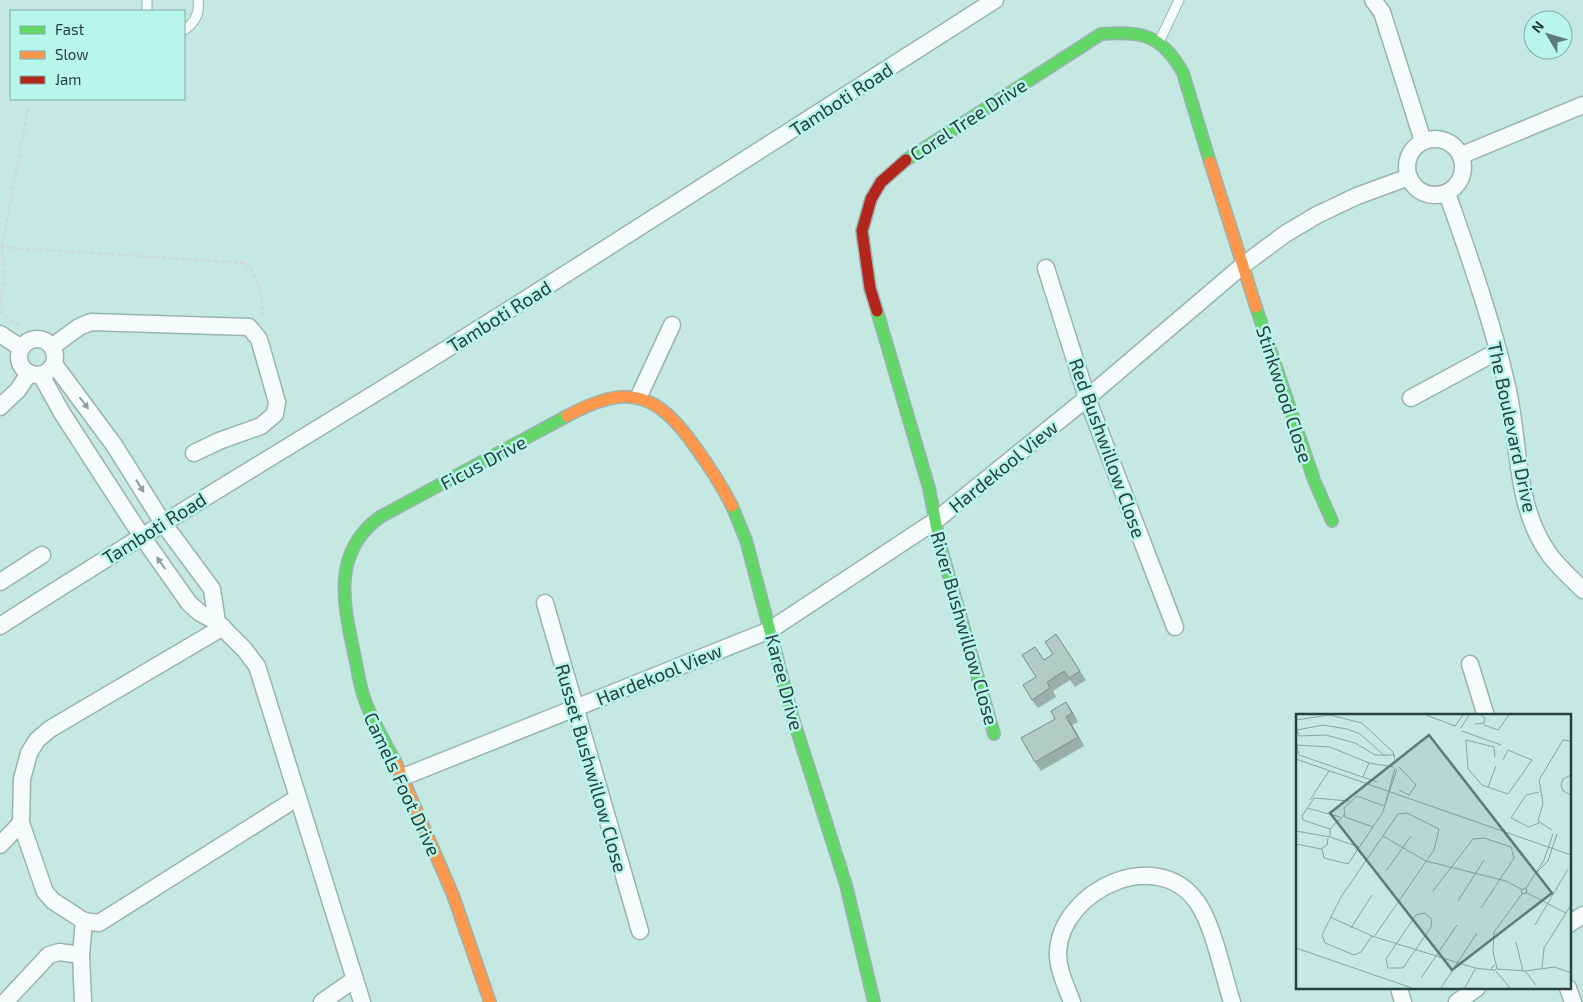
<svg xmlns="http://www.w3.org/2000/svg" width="1583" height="1002" font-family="'Exo 2',sans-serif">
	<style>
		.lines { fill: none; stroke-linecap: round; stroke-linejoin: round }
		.lane-casing { stroke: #99b4af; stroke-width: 11 }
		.street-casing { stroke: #99b4af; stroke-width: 19 }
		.fast-casing { stroke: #99b4af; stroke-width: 14 }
		.slow-casing { stroke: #99b4af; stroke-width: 14 }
		.jam-casing { stroke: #99b4af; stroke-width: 14 }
		.path { stroke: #ced8d6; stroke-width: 2.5; stroke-dasharray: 4 2.5; stroke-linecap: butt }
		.lane { stroke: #f6fcfb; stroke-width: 9 }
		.street { stroke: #f6fcfb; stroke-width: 16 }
		.fast { stroke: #63d668; stroke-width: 11 }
		.slow { stroke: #ff974d; stroke-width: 11 }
		.jam { stroke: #b3261e; stroke-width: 11 }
		.wall { fill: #99afa9 }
		.shaded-wall { fill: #7d8e89 }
		.building { fill: #b2cbc4; stroke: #7d8e89 }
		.oneway { fill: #8e9e9c }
		.labels { text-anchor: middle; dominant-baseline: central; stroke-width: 5; stroke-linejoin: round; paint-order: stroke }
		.street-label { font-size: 19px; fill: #27403c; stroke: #b8f6ec }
		.inset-road { fill: none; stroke: #86a5a0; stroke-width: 1 }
		.view { fill: #5f7b76; fill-opacity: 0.15; stroke: #5f7b76; stroke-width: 2.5 }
		.inset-edge { fill: none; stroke: #27403c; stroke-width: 2.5 }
	</style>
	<rect width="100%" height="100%" fill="#c6e8e2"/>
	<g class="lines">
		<defs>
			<g id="lane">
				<path d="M147 11V0"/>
				<path d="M184 30C195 23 200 13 198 0"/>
				<path d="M1159 42 1179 0"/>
			</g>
			<g id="street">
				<path d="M1373 0 1382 12 1423 141"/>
				<circle cx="1435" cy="167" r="28"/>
				<path d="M1462 155 1583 105"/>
				<path d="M1447 193C1469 256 1492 320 1507 386 1520 441 1514 502 1547 551 1556 565 1571 578 1583 590"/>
				<path d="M1046 268 1087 398 1175 627"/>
				<path d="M0 334 21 348"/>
				<circle cx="37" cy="357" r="18"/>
				<path d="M53 346 79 327 91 322 249 327 259 339 277 402 275 414 261 426 219 441 194 453"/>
				<path d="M54 364 114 445 163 523 212 589 217 622"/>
				<path d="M41 375 62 413 141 535 189 603 200 613 217 622 244 649 257 666 362 1002"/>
				<path d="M639 396 672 325"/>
				<path d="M1411 398 1498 351"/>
				<path d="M0 407 18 390 29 373"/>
				<path d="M0 582 42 555"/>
				<path d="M545 603 640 931"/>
				<path d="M0 626C144 533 291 446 437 355 624 238 810 119 995 0"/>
				<path d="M223 627 50 729 37 740 29 753 22 779 21 823 45 892 53 901 84 921 99 923 297 798"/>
				<path d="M1470 664 1486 716"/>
				<path d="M403 777 770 630 935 521 1087 398 1242 266 1285 234 1317 215 1357 196 1409 177"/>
				<path d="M0 845 21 823"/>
				<path d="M1569 924 1583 915"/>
				<path d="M1399 988 1403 1002"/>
				<path d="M1568 988 1573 1002"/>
				<path d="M5 1002 49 955 59 952 81 955"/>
				<path d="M83 1002 81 955 84 921"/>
				<path d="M322 1002 355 979"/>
				<path d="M1072 1002C1066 986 1057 968 1058 951 1062 890 1157 845 1197 902 1213 924 1223 974 1232 1002"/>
				<path d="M1457 1002 1477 988"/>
			</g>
			<g id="fast">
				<path d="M906 160 1101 34C1143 31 1162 35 1183 73L1210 162"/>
				<path d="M1256 307 1314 480 1332 521"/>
				<path d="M877 311 929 488 940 545 994 734"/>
				<path d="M732 506 746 540 792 715 846 885 874 1002"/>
				<path d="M396 763C386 745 376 727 368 708 360 691 358 671 354 653 343 602 332 552 380 517L567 416"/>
			</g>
			<g id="slow">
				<path d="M1210 162 1256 307"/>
				<path d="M567 416C628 383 657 392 696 448 709 466 722 486 732 506"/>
				<path d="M396 763 453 895 490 1002"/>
			</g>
			<path id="jam" d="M877 311 870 288 862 231 871 199 881 182 906 160"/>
		</defs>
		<!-- lane casing -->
		<use href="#lane" class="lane-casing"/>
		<!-- street casing -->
		<use href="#street" class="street-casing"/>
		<!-- fast casing -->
		<use href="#fast" class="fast-casing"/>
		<!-- slow casing -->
		<use href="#slow" class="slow-casing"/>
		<!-- jam casing -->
		<use href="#jam" class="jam-casing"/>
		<!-- path -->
		<g class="path">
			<path d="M0 247 245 263C258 272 265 303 261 318"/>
			<path d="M0 305 5 270 2 247 28 108"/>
			<path d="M0 311 18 325 17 329"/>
		</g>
		<!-- lane -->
		<use href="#lane" class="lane"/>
		<!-- street -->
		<use href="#street" class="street"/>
		<!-- fast -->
		<use href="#fast" class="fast"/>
		<!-- slow -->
		<use href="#slow" class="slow"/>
		<!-- jam -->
		<use href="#jam" class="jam"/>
	</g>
	<!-- wall -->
	<g class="wall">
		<path d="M1062 643 1086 680 1075 687 1070 680 1053 691 1056 697 1038 708 1032 700 1044 660 1053 654Z"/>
		<path d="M1066 702 1078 722 1072 725 1084 746 1041 771 1035 762 1055 719Z"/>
	</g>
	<!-- shaded-wall -->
	<g class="shaded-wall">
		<path d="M1066 702 1072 711 1078 722 1072 713Z"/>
		<path d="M1066 717 1072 725 1084 746 1078 737Z"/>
	</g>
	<!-- building -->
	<g class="building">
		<path d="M1056 634 1080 671 1069 678 1064 671 1047 682 1050 688 1032 700 1023 685 1036 677 1022 655 1035 647 1044 660 1053 654 1045 642Z"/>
		<path d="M1066 702 1072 713 1066 717 1078 737 1035 762 1021 738 1055 719 1051 711Z"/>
	</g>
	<!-- one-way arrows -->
	<defs><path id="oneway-solid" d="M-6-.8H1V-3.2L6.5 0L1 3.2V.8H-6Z" transform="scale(1.25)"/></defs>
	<g class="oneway">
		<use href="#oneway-solid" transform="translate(84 403) rotate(53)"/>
		<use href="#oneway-solid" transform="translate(140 486) rotate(58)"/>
		<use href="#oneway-solid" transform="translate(161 563) rotate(-125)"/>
	</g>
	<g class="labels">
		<!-- street labels -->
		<g class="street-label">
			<text transform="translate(841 99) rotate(-33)">Tamboti Road</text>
			<text transform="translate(968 119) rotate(-33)">Corel Tree Drive</text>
			<text transform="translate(499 316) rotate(-32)">Tamboti Road</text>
			<text transform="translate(1285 394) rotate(72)">Stinkwood Close</text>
			<text transform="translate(1513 427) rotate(78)">The Boulevard Drive</text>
			<text transform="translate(1108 448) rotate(70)">Red Bushwillow Close</text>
			<text transform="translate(483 462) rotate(-28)">Ficus Drive</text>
			<text transform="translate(1003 466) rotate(-39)">Hardekool View</text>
			<text transform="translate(154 528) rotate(-32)">Tamboti Road</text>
			<text transform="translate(965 628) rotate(74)">River Bushwillow Close</text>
			<text transform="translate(659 674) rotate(-22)">Hardekool View</text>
			<text transform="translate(785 682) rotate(75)">Karee Drive</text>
			<text transform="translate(592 768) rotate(74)">Russet Bushwillow Close</text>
			<text transform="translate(403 784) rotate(65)">Camels Foot Drive</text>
		</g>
	</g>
	<!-- overview -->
	<g transform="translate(1296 714)">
		<rect width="275" height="275" fill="#c6e8e2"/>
		<path class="inset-road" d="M130 1 159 12 167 1M0 6 34 1 66 9 97 38 100 50M179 10 188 9 189 4 185 1M188 11 202 16 213 1M165 14 173 1M1 16 3 22 30 21 59 29 79 41H99M1 16 27 11 51 15 64 20 89 42M166 17 205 31M0 31 34 33 73 49 98 53M1 32 3 41 81 68M199 43 198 33 170 26 172 55 186 71 212 80 236 46 212 36 207 46M0 45 275 141M103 53 120 71 113 81 103 76M275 61 267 65 265 71 267 77 275 81M67 63 73 49M192 73 200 52M14 86 33 57M89 91 101 55M11 94 44 103M48 101 34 115V123L63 133M243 109 233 113 215 104 230 81 243 78M77 113 49 103 48 94 61 82 88 92M34 115 7 106 6 102 18 84 53 87M256 116 242 107 247 89 243 66 267 26 275 27M0 117 34 123M87 122 130 147 210 167 225 175M0 130 25 135 31 131 32 124M26 135 28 144 52 150 87 98 99 54M90 157 115 122M240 159 252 147 261 120M230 174 248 146 257 120M137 177 177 125 188 124 215 133 218 144 185 194M231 179 226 180 225 176 230 174 231 179 270 199M162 187 188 146M128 199 136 205 135 213 107 254H92L90 245 120 201ZM34 203 76 222 179 254 196 256M239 211 272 155M55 214 76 181M76 222 65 238 58 241 29 229 26 221 45 183 102 100 111 99 143 115M78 223 138 136 143 115M220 228 227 257M0 234 116 274M199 251 195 254 198 257 201 254 197 238 198 218 226 180M246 254 248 234 275 191M201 255 229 257 259 253 275 259M200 257 214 274M229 257 240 271M125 264 161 211M145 274 181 219M169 274 179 255"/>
		<path class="view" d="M133 21 256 179 156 256 34 99Z"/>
		<rect width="275" height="275" class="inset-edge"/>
	</g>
	<!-- legend -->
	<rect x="10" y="10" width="175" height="90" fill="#b8f6ec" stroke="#7eada6"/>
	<rect x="20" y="26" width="25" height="8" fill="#63d668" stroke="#7eada6"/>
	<text x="55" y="35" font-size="15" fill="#27403c">Fast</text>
	<rect x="20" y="51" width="25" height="8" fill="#ff974d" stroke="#7eada6"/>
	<text x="55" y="60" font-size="15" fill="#27403c">Slow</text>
	<rect x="20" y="76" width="25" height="8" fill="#b3261e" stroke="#7eada6"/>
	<text x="55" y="85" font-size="15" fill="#27403c">Jam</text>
	<!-- north arrow -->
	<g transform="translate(1548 35) rotate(308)"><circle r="24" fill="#b8f6ec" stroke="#7eada6"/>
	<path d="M0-4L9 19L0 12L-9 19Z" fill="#5f7b76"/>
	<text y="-8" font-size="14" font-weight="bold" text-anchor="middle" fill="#27403c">N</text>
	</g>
</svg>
